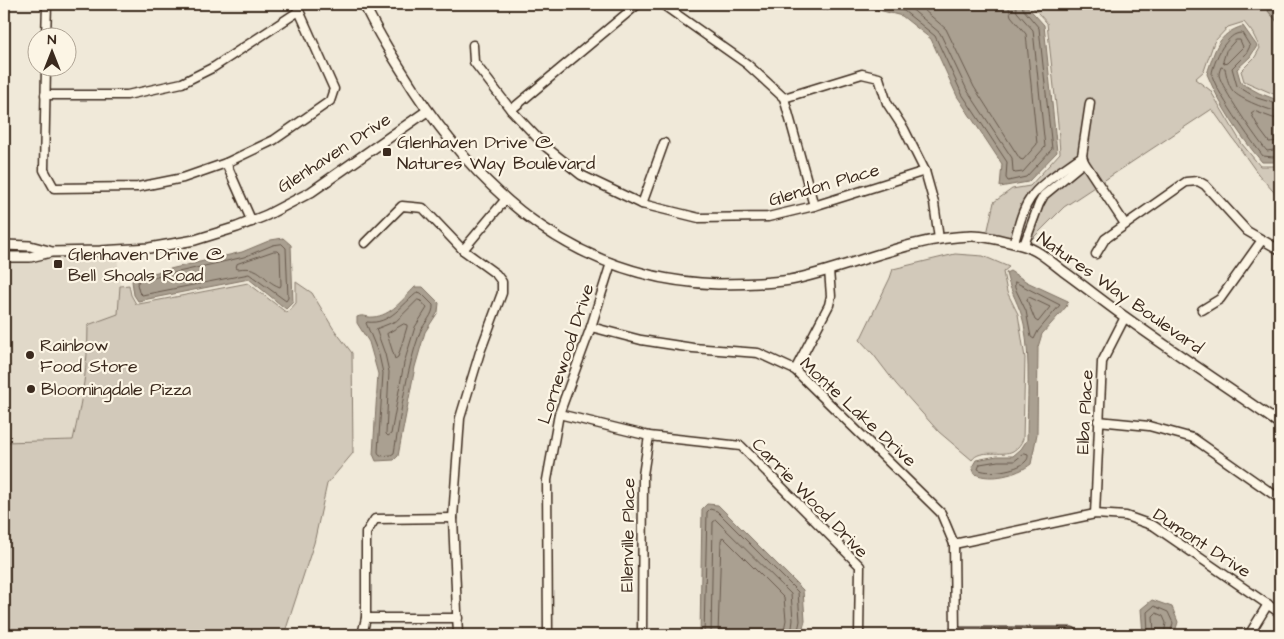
<svg xmlns="http://www.w3.org/2000/svg" width="1284" height="639" font-family="'Architects Daughter',sans-serif">
	<style>
		.built { fill: #e1d9c9 }
		.green { fill: #d2c9ba; stroke: #867a6c }
		.water { fill: #aaa091; stroke: #7e7163 }
		.lines { fill: none; stroke-linecap: round; stroke-linejoin: round }
		.shore { stroke: #67594c; stroke-width: 1 }
		.minor-casing { stroke: #3b2a1e; stroke-width: 11 }
		.tertiary-casing { stroke: #3b2a1e; stroke-width: 12 }
		.minor { stroke: #fcf5e5; stroke-width: 8 }
		.tertiary { stroke: #fcf5e5; stroke-width: 9 }
		.poi-dot { fill: #3b2a1e; stroke: #fcf5e5; stroke-width: 2 }
		.labels { text-anchor: middle; dominant-baseline: central; stroke-width: 4.5; stroke-linejoin: round; paint-order: stroke }
		.poi-label { font-size: 18px; fill: #3b2a1e; stroke: #fcf5e5; text-anchor: start }
		.street-label { font-size: 18px; fill: #3b2a1e; stroke: #fcf5e5 }
	</style>
	<rect width="100%" height="100%" fill="#f0e9d9"/>
	<filter id="ink" filterUnits="userSpaceOnUse"><feTurbulence type="fractalNoise" baseFrequency=".02" numOctaves="2"/><feDisplacementMap in="SourceGraphic" scale="10" xChannelSelector="R" yChannelSelector="G"/><feConvolveMatrix kernelMatrix="1 2 1 2 8 2 1 2 1" color-interpolation-filters="sRGB"/></filter>
	<g filter="url(#ink)">
		<!-- built -->
		<path class="built" d="M117 255 120 286 118 315 88 325V353L85 384 73 440 4 442V262L30 261 54 256Z"/>
		<!-- green -->
		<g class="green">
			<path d="M1030 4H1272L1268 11 1280 25V91L1276 95 1244 81 1241 71 1255 57 1260 48 1252 32 1244 22 1228 27 1214 42 1204 71 1195 79 1210 90 1242 144 1260 166H1277C1273 173 1275 180 1280 185V199L1258 174 1212 109 1064 207 1029 242 1042 206 1047 198 1089 163 1085 153 1095 100 1087 98 1078 154C1062 166 1040 178 1028 194 1019 207 1016 223 1011 238L987 234 994 202 1012 189 1030 186 1060 153 1058 124 1047 23Z"/>
			<path d="M955 254 983 256 1009 267 1003 272 1007 292 1018 314 1025 358 1023 439C1021 444 1018 448 1013 451 1002 457 980 448 972 460L939 432 896 384 873 354 860 340 890 278 893 269Z"/>
			<path d="M296 282 312 293 333 328 352 353 353 453 327 484 314 543 284 635H4V442L73 440C82 400 88 366 88 325L118 314 120 286 129 285 131 295 136 304H139L248 283 287 313 296 303Z"/>
		</g>
		<!-- water -->
		<g class="water">
			<path d="M807 4H1025L1044 25 1057 152 1028 182 1000 187 1002 164 957 96 931 39 902 16 859 5 824 10Z"/>
			<path d="M1272 4H1276V11L1280 15V25L1268 11Z"/>
			<path d="M1243 26 1257 46 1250 57 1237 69 1241 83 1259 93 1280 101V157L1277 162H1262C1240 136 1220 106 1207 74 1215 50 1217 34 1243 26Z"/>
			<path d="M283 238 291 245 293 302 286 309 249 279 138 301 134 295 132 281 136 277 242 252 271 240Z"/>
			<path d="M1010 271 1027 282 1068 301 1066 307 1042 334 1038 347 1037 434 1031 464C1017 475 991 481 975 474L972 467 976 460 997 456H1013L1021 449 1027 440C1027 403 1031 360 1024 324 1020 305 1010 292 1006 273Z"/>
			<path d="M415 287H423L439 303 438 312 425 332 415 367 398 456 394 460 376 461 373 454 378 374 369 342 357 323V317C364 314 367 318 373 317 391 316 403 299 415 287Z"/>
			<path d="M707 504 718 505 803 590 805 621 801 635H700L702 509Z"/>
			<path d="M1152 600 1172 607 1178 622 1174 635H1143L1141 609Z"/>
		</g>
		<g class="lines">
			<!-- shore -->
			<g class="shore">
				<path d="M875 4 904 11 935 36 962 94 1007 162 1006 178 1008 181 1026 177 1052 149 1039 28 1023 9 1022 4"/>
				<path d="M901 4 909 7 940 33 967 90 1012 158 1013 171 1015 173 1023 172 1045 147 1033 30 1017 12 1015 4"/>
				<path d="M917 4 946 29 974 87 1020 159 1023 160 1037 144 1026 34 1011 16 1008 4"/>
				<path d="M1236 40H1240L1243 47 1227 63 1224 64 1223 61 1226 51Z"/>
				<path d="M1280 105 1257 98 1237 86 1232 68 1246 54 1250 46 1242 33C1233 33 1229 39 1224 45 1220 49 1212 68 1212 74 1212 86 1254 145 1263 156L1273 157 1280 155"/>
				<path d="M1280 112C1270 111 1239 99 1233 91 1228 85 1226 74 1225 68L1221 67C1220 70 1219 72 1219 75 1221 87 1257 140 1267 151L1280 149"/>
				<path d="M1280 119 1273 118 1254 111 1251 113 1260 130 1269 142 1280 141"/>
				<path d="M282 244 286 248 288 298 286 301 249 274 142 295 139 292 137 284 139 281 244 257 273 245Z"/>
				<path d="M274 251H278L280 253 281 285 280 287C261 280 263 265 238 269L236 268 237 264Z"/>
				<path d="M1015 282 1060 305 1038 331 1034 339 1031 337 1026 311 1015 288Z"/>
				<path d="M418 292 421 293 433 305C434 315 424 323 420 332 406 371 401 413 394 453L391 455 380 456 378 452 383 373 379 355 366 323 367 322C390 325 402 304 418 292Z"/>
				<path d="M1029 297 1050 307 1038 322 1035 320 1027 300Z"/>
				<path d="M418 300 421 301 427 308 415 327 404 363 391 434 388 436 386 434 389 372 385 354 376 329 396 321Z"/>
				<path d="M404 324 407 325V327L398 357 395 359 387 334Z"/>
				<path d="M1025 453 1028 454C1028 458 1028 459 1025 462 1018 470 986 475 978 469L980 464 998 461H1014Z"/>
				<path d="M704 635 707 512 710 509 717 511 798 592 800 621 797 635"/>
				<path d="M711 635 713 522 716 520 791 594 793 620 791 635"/>
				<path d="M718 635 721 540 723 537 784 598 786 620 783 635"/>
				<path d="M1148 635 1147 612 1154 606 1168 612 1173 623 1170 635"/>
				<path d="M1154 635 1153 616 1156 613 1163 616 1166 623 1164 635"/>
			</g>
			<defs>
				<g id="minor">
					<path d="M662 4 747 64 784 98 814 206"/>
					<path d="M46 38 47 4"/>
					<path d="M473 45 474 62 511 110 546 147 581 175 642 204 699 218 768 217 814 206 925 171"/>
					<path d="M46 68 44 170 54 188 138 187 183 178 226 163 274 140 330 101 334 89 296 4"/>
					<path d="M45 95H127L182 83 214 67 299 11"/>
					<path d="M784 98 862 74 879 78 887 103 904 129 925 171 934 203 939 239"/>
					<path d="M1090 103 1082 156 1084 162 1125 224"/>
					<path d="M511 110 638 4"/>
					<path d="M226 163 252 222"/>
					<path d="M642 204 664 143"/>
					<path d="M365 243 402 206 423 208 463 250 496 274 502 282V293L480 352 460 418 453 518 458 635"/>
					<path d="M1014 243C1018 229 1021 212 1030 199 1040 183 1066 168 1082 156"/>
					<path d="M1024 245 1039 204 1044 195 1084 162"/>
					<path d="M463 250 505 200"/>
					<path d="M1096 254 1105 239 1186 182 1198 181 1205 185 1247 231 1280 250"/>
					<path d="M1202 310 1220 299 1262 240"/>
					<path d="M591 327 641 340 693 348 758 353 795 370 941 513 954 544 955 635"/>
					<path d="M795 370 829 305 831 296 829 270"/>
					<path d="M559 414 649 436 741 446 860 566 859 635"/>
					<path d="M1098 421 1149 426 1193 438 1280 499"/>
					<path d="M1095 514 1102 362 1125 317"/>
					<path d="M954 544 1095 514 1126 516 1154 526 1280 613"/>
					<path d="M366 618H458"/>
					<path d="M955 632H1072"/>
					<path d="M362 635 366 618V533L375 519 453 518"/>
					<path d="M548 635 547 480 559 414 591 327 611 263"/>
					<path d="M642 635 643 475 649 436"/>
					<path d="M1249 635 1268 604"/>
				</g>
				<g id="tertiary">
					<path d="M364 4C378 34 396 62 414 90 486 200 581 280 718 284 741 284 766 284 790 280 850 268 909 237 972 236 987 236 1006 241 1021 245 1037 249 1050 261 1063 271 1084 286 1104 302 1125 317 1176 354 1229 388 1280 424"/>
					<path d="M4 245 30 246 49 251"/>
					<path d="M4 257H30L51 252 100 251 149 248 195 240 237 227 267 215 311 192 427 111"/>
				</g>
			</defs>
			<!-- minor casing -->
			<use href="#minor" class="minor-casing"/>
			<!-- tertiary casing -->
			<use href="#tertiary" class="tertiary-casing"/>
			<!-- minor -->
			<use href="#minor" class="minor"/>
			<!-- tertiary -->
			<use href="#tertiary" class="tertiary"/>
		</g>
	</g>
	<!-- markers -->
	<g class="poi-dot">
		<rect x="382" y="147" width="10" height="10" rx="2.5"/>
		<rect x="53" y="259" width="10" height="10" rx="2.5"/>
		<circle cx="30" cy="355" r="5"/>
		<circle cx="31" cy="389" r="5"/>
	</g>
	<g class="labels">
		<!-- poi labels -->
		<g class="poi-label">
			<text x="397" y="142">Glenhaven Drive @<tspan x="397" dy="21">Natures Way Boulevard</tspan></text>
			<text x="68" y="254">Glenhaven Drive @<tspan x="68" dy="21">Bell Shoals Road</tspan></text>
			<text x="40" y="345">Rainbow<tspan x="40" dy="21">Food Store</tspan></text>
			<text x="41" y="389">Bloomingdale Pizza</text>
		</g>
		<!-- street labels -->
		<g class="street-label">
			<text transform="translate(334 153) rotate(-33)">Glenhaven Drive</text>
			<text transform="translate(824 185) rotate(-16)">Glendon Place</text>
			<text transform="translate(1120 293) rotate(35)">Natures Way Boulevard</text>
			<text transform="translate(566 354) rotate(-72)">Lornewood Drive</text>
			<text transform="translate(858 412) rotate(43)">Monte Lake Drive</text>
			<text transform="translate(1085 412) rotate(-87)">Elba Place</text>
			<text transform="translate(810 498) rotate(46)">Carrie Wood Drive</text>
			<text transform="translate(628 535) rotate(-89)">Ellenville Place</text>
			<text transform="translate(1202 543) rotate(33)">Dumont Drive</text>
		</g>
	</g>
	<!-- margin -->
	<rect width="1284" height="639" fill="none" stroke="#fcf5e5" stroke-width="20"/>
	<rect x="10" y="10" width="1264" height="619" fill="none" stroke="#3b2a1e" stroke-width="2" filter="url(#ink)"/>
	<!-- north arrow -->
	<g transform="translate(52 52)"><circle r="24" fill="#fcf5e5" stroke="#afa495"/>
	<path d="M0-4L9 19L0 12L-9 19Z" fill="#3b2a1e"/>
	<text y="-8" font-size="14" font-weight="bold" text-anchor="middle" fill="#3b2a1e">N</text>
	</g>
</svg>
